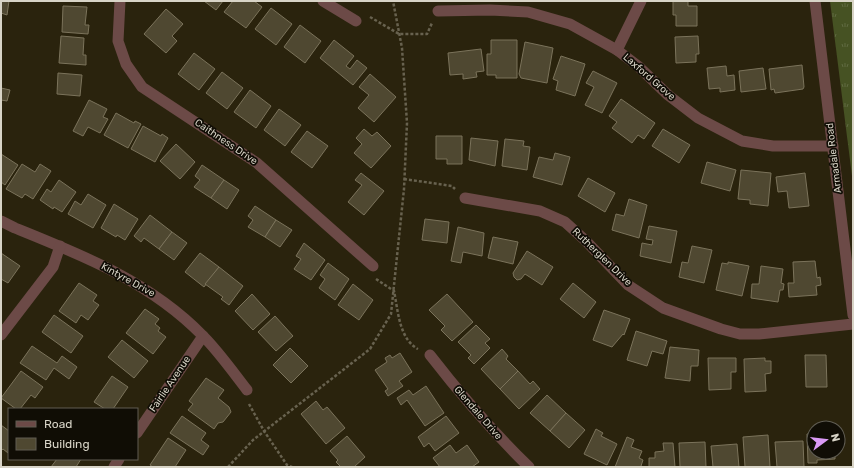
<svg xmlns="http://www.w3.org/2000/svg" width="854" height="468" font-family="Rubik,sans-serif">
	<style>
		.grass { fill: url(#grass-tufts) }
		.building { fill: #4f4831; stroke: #7b735b }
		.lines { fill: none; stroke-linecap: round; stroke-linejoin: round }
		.path { stroke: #68624f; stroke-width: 2.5; stroke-dasharray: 3 2; stroke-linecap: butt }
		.minor { stroke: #6c4a47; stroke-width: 11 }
		.labels { text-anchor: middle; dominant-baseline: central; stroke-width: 3.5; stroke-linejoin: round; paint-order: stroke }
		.street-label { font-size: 10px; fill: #d8d4c7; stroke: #100d05 }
	</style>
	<defs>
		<pattern id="grass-tufts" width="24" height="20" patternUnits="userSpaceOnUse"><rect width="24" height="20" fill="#465223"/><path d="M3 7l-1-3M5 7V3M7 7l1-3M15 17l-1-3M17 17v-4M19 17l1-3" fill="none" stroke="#606a41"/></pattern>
	</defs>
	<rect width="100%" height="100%" fill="#2a230d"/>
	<!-- grass -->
	<path class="grass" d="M830 1H853V184Z"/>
	<!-- building -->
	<g class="building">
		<path d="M1 1H9L7 15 1 13Z"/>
		<path d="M204 1H223L216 10Z"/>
		<path d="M233 1H254L262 7 246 28 224 12Z"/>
		<path d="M673 1H688V6H697V26H676V15H673Z"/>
		<path d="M63 6 87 7 85 25H89L88 34 62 32Z"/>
		<path d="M271 8 292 24 276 45 255 29Z"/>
		<path d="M166 9 183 24 172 36 177 41 166 53 144 34Z"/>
		<path d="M300 25 321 41 305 63 284 47Z"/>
		<path d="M61 36 84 38 83 55H86V65L59 63Z"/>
		<path d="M698 36 699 54H696V62L676 63 675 37Z"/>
		<path d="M334 40 354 56 346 66 350 69 357 60 367 68 353 85 320 58Z"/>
		<path d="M491 40H517V78H496V75H487V54H491Z"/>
		<path d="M525 42 553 48 547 83 521 78 519 74Z"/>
		<path d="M481 49 484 71 476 72 477 77 463 79V74L450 75 448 53Z"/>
		<path d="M194 53 215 69 199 90 178 74Z"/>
		<path d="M561 56 585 64 575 96 556 90 558 81 553 79Z"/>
		<path d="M802 65 804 87 803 89 775 93 774 89 771 90 769 69Z"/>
		<path d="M726 66 727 76 734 75 735 90 720 92V88L709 89 707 68Z"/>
		<path d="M763 68 766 89 741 92 739 71Z"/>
		<path d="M593 71 617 83 602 113 585 105 594 87 586 83Z"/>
		<path d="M222 72 243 88 227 109 206 93Z"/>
		<path d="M58 73 82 75 80 96 57 94Z"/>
		<path d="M370 74 396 97 374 122 358 108 369 95 359 87Z"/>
		<path d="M1 88 10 90 7 101 1 100Z"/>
		<path d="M250 90 271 106 256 128 234 112Z"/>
		<path d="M621 99 655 123 644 139 638 135 632 143 612 128 617 122 609 116Z"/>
		<path d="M89 100 107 109 103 117 108 119 100 133 88 127 83 136 73 131Z"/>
		<path d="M279 109 301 125 285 146 264 130Z"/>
		<path d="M116 113 134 123 135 121 141 124 128 148 104 135Z"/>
		<path d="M143 126 161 136 162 134 168 138 155 162 131 149Z"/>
		<path d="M364 129 372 136 377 132 391 146 371 168 354 153 362 144 356 138Z"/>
		<path d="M663 129 690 145 679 163 652 146Z"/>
		<path d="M307 131 328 146 312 168 291 152Z"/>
		<path d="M436 136H462V164H447V159H436Z"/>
		<path d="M471 138 498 141 495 166 469 160Z"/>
		<path d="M505 139 524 141 523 146 530 147 527 170 502 166Z"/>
		<path d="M176 144 195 162 180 179 160 161Z"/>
		<path d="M555 153 570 157 562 185 533 177 539 157 553 160Z"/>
		<path d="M1 154 18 165 5 185 1 182Z"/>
		<path d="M707 162 736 170 730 191 701 183Z"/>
		<path d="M22 164 35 172 40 164 51 171 33 199 25 194 22 198 6 189Z"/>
		<path d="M202 165 224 180 211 198 194 187 200 180 195 176Z"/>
		<path d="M741 170 771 173 768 206 750 204V200L738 199Z"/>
		<path d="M361 173 384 191 364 215 348 202 362 185 355 180Z"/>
		<path d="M805 173 809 206 789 208 787 191 778 192 776 177Z"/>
		<path d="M588 178 615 193 605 212 578 196Z"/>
		<path d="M59 180 76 192 62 212 54 207 53 209 40 200 47 189 51 192Z"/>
		<path d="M224 180 239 190 227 209 211 198Z"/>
		<path d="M88 194 106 205 93 228 68 214 75 201 81 205Z"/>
		<path d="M629 199 647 205 639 238 612 230 616 214 624 216Z"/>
		<path d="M114 204 138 219 125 240 117 235 116 237 101 228Z"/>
		<path d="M255 206 276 220 265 237 248 227 253 220 248 216Z"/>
		<path d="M150 215 172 232 159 249 144 238 141 242 134 236Z"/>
		<path d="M425 219 449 222 447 243 422 240Z"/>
		<path d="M276 220 292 230 280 247 265 237Z"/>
		<path d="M649 226 677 231 671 263 640 256 642 243 652 245 653 240 646 239Z"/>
		<path d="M458 227 484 233 482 256 463 252 461 263 451 261Z"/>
		<path d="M172 232 187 243 174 260 159 249Z"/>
		<path d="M493 237 518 242 513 264 488 258Z"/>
		<path d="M304 243 325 260 311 280 294 269 301 259 296 256Z"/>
		<path d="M692 246 712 250 704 283 679 277 682 262 688 263Z"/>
		<path d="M527 251 553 267 542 285 525 274 521 279 517 280 514 277 513 273Z"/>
		<path d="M1 253 20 266 8 283 1 279Z"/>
		<path d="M200 253 219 267 204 287 185 272Z"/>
		<path d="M815 261 817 278 820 277 821 285 816 286 817 295 789 297 788 283H794L793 262Z"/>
		<path d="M728 262 749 266 742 296 716 290 722 263 728 264Z"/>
		<path d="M328 263 349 279 335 300 319 288 325 279 320 275Z"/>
		<path d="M761 266 783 269 781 283 784 284 783 290H780L778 302 751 298 752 284H759Z"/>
		<path d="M219 267 243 286 229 305 221 299 223 297 205 284Z"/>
		<path d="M79 283 97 295 93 301 99 305 88 320 81 315 76 323 59 311Z"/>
		<path d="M573 283 596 302 584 318 560 299Z"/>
		<path d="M353 284 373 300 359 320 338 305Z"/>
		<path d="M252 294 270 314 253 330 235 311Z"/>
		<path d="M447 294 473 322 452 341 441 330 445 326 429 310Z"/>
		<path d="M145 309 159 319 155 324 160 328 158 331 166 337 153 354 126 333Z"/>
		<path d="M604 310 630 319 624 335 623 334 612 347 593 340Z"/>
		<path d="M54 315 83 336 71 353 42 332Z"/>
		<path d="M275 316 293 336 276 351 258 332Z"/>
		<path d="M476 325 490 339 485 343 490 348 474 364 468 358 471 355 458 342Z"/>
		<path d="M636 331 667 341 663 354 652 351 647 366 627 360Z"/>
		<path d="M122 340 148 361 134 378 108 357Z"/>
		<path d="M32 346 57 363 62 356 77 367 69 379 54 368 46 380 20 363Z"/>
		<path d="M670 347 699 350 698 366H691L690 381 665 378Z"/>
		<path d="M290 348 308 366 291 383 273 365Z"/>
		<path d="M502 349 508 356 506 359 518 371 500 389 481 369Z"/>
		<path d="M400 353 412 372 399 381 403 386 388 396 385 391 388 389 375 370 387 362 385 358 390 355 392 358Z"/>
		<path d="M805 355H826L827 387H806Z"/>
		<path d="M708 358H736V372H731V389L709 390Z"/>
		<path d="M765 358V361H771V373L765 374 766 391 745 392 744 359Z"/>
		<path d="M21 371 43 387 35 398 31 395 20 409H16L1 398Z"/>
		<path d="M518 371 530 384 533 381 540 389 519 409 500 389Z"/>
		<path d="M112 376 128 387 113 409H105L94 402Z"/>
		<path d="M206 378 224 390 218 398 229 407 231 412 223 422 218 423 214 429 188 410 193 404 189 401Z"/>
		<path d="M426 386 444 413 425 426 407 400 401 405 397 398 409 390 413 395Z"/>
		<path d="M547 395 566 413 550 431 530 413Z"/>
		<path d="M316 401 323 410 327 407 345 428 326 444 301 414Z"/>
		<path d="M566 413 585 430 569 448 550 431Z"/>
		<path d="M182 416 206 433 201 440 209 446 203 455 170 433Z"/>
		<path d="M446 416 459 433 435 451 429 443 424 447 418 437Z"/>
		<path d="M1 425 9 431 8 453 3 449 1 451Z"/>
		<path d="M596 429 603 433 601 436 617 444 607 465 584 454Z"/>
		<path d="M807 434H814V452H835V459L817 460V463H808Z"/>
		<path d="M768 435 770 467H745L743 437Z"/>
		<path d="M347 436 365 457 354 467H341L336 462 338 460 330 451Z"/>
		<path d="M627 437 634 440 631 447 642 451 639 458 643 460 641 466 643 467H615Z"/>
		<path d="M168 438 186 450 175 467H153L150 465Z"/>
		<path d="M803 441 804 467H777L775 442Z"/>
		<path d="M705 442 706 467H680L679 443Z"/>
		<path d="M663 443H673L675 467H649V458H655V452L664 451Z"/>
		<path d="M737 444 739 467H713L711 446Z"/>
		<path d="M450 445 456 453 467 445 479 462 472 467H440L433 458Z"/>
		<path d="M57 459H81L76 467H51Z"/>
	</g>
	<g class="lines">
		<!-- path -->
		<g class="path">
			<path d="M370 17 399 34H427L432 23"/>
			<path d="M404 179 452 186 455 189"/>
			<path d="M376 279 394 291C398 310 399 339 418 349"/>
			<path d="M249 404 264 431 287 465 292 467"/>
			<path d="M228 467 253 440 370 349 391 314 404 189 407 123 402 48 393 1"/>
		</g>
		<!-- minor -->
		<g class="minor">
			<path d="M120 1 118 41 126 64 142 87 257 163 373 266"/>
			<path d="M323 1 356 21"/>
			<path d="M815 1 853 315"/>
			<path d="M438 11 490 10 528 12 570 24 617 50 638 66 668 95 698 118 742 141 773 146H833"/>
			<path d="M617 50 641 1"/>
			<path d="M465 198 540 211 565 222 586 241 628 285 663 308 721 329 740 334H759L853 324"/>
			<path d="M1 221 15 228C82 255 151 282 203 336 219 352 233 372 247 390"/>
			<path d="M1 335 53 267 60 246"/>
			<path d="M430 355C461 395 493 432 529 467"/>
			<path d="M137 433 203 336"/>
			<path d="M114 467 119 459"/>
		</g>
	</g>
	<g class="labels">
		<!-- street labels -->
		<g class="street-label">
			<text transform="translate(649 77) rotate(41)">Laxford Grove</text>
			<text transform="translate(226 142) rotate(34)">Caithness Drive</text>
			<text transform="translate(834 158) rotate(-97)">Armadale Road</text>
			<text transform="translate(602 257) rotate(44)">Rutherglen Drive</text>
			<text transform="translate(128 280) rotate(29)">Kintyre Drive</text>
			<text transform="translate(170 384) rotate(-56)">Fairlie Avenue</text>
			<text transform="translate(478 413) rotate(49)">Glendale Drive</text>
		</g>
	</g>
	<!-- border -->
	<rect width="854" height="468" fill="none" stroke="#d8d4c7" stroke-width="4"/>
	<!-- legend -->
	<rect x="8" y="408" width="130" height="52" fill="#100d05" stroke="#605d53"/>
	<rect x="16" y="421" width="20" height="6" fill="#6c4a47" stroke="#605d53"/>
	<text x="44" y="428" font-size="12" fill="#d8d4c7">Road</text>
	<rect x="16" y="438" width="20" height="12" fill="#4f4831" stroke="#605d53"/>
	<text x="44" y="448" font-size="12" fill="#d8d4c7">Building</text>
	<!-- north arrow -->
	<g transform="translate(826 440) rotate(75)"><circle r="19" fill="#100d05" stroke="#605d53"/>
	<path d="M0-3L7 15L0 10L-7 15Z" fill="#db9af6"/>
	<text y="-6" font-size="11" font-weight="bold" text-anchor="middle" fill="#d8d4c7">N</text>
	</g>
</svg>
